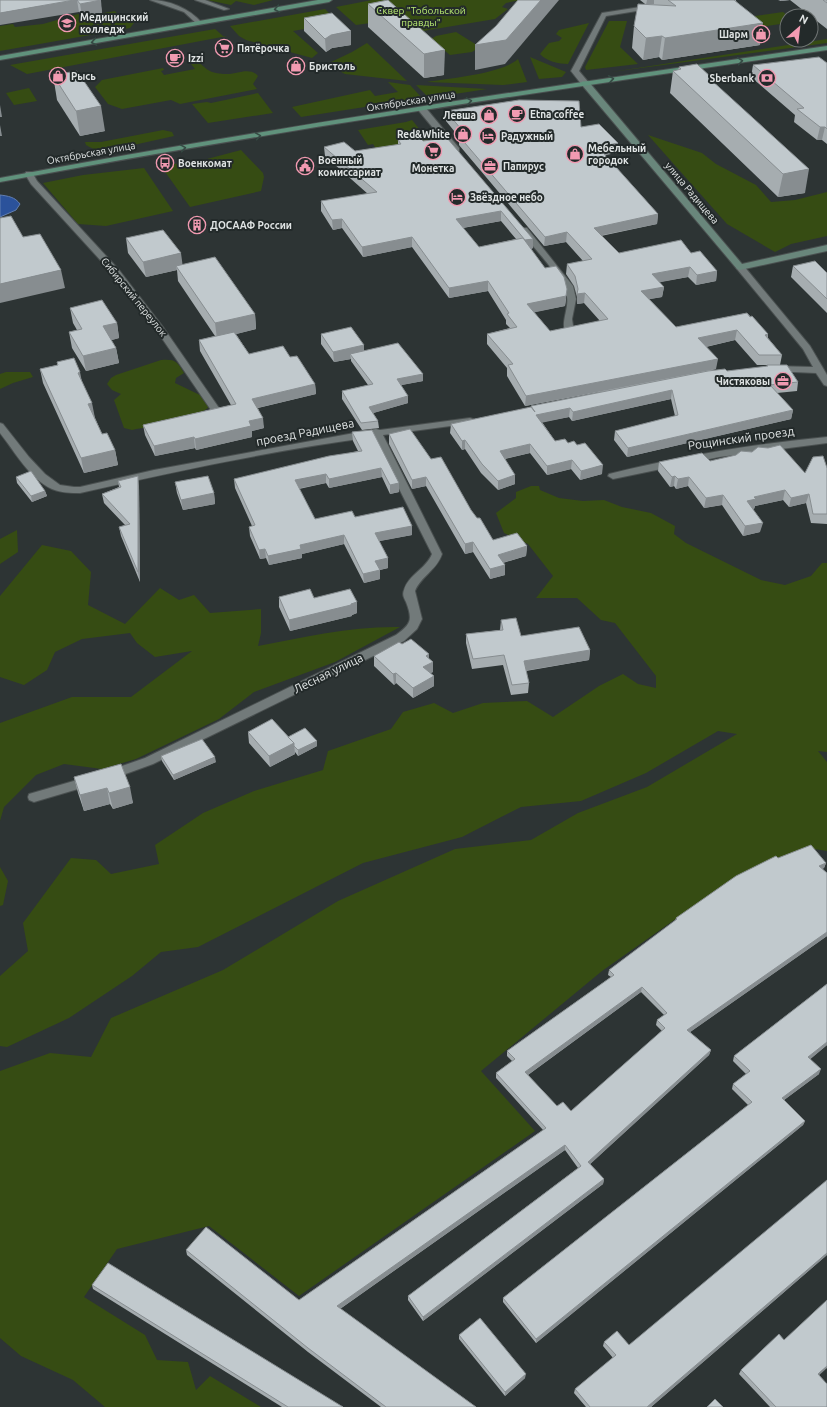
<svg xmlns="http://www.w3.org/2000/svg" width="827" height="1407" font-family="Ubuntu,sans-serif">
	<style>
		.green { fill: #364c13 }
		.water { fill: #2b529b; stroke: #617eb1 }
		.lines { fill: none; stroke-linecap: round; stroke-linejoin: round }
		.pedestrian-casing { stroke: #4a5050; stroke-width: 2 }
		.minor-casing { stroke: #4a5050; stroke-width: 2 }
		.secondary-casing { stroke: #4a5050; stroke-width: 2 }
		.primary-casing { stroke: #4a5050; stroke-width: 2 }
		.pedestrian { fill: #727a7a; fill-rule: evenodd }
		.minor { fill: #727a7a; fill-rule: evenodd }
		.secondary { fill: #69867b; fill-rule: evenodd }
		.primary { fill: #60927c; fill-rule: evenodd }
		.wall { fill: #a6adb0; fill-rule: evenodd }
		.shaded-wall { fill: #878d90 }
		.building { fill: #c1c9cd; stroke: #878d90; fill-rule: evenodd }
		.oneway { stroke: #354943 }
		.labels { text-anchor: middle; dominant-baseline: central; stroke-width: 4; stroke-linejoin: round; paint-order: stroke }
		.far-park-label { font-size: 10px; fill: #b8ea72; stroke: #232a2a }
		.far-poi-label { font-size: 10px; font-weight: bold; fill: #e0e4e4; stroke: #232a2a; text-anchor: start }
		.far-street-label { font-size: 10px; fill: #e0e4e4; stroke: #232a2a }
		.street-label { font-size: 12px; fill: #e0e4e4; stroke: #232a2a }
	</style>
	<rect width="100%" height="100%" fill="#2d3434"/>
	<!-- green -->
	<g class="green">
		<path d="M207 0H273L254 5 236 1 231 5Z"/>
		<path d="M372 0H520L506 3 502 7 508 9 495 19 417 32 399 19 356 25 336 7Z"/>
		<path d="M325 9 339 23 293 31 318 53 312 58 246 40 239 36 230 26Z"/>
		<path d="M115 11 121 19 136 16 137 19 130 28 0 51V26L13 24 15 27 43 24 78 14 82 17Z"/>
		<path d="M783 12 788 16 787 23 760 27 748 17Z"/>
		<path d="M609 21H627L620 47 638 64 586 70 585 67Z"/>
		<path d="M589 23 568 64C559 64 546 61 540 54L549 43 559 41 562 38 556 34 559 30Z"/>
		<path d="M215 29 223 36H227L27 74 10 65Z"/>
		<path d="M456 32 480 47 472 52 450 55 431 39 436 36Z"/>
		<path d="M827 39V43L611 72Z"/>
		<path d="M367 43 407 81 345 74 327 64 352 52Z"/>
		<path d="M530 57 566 72 562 77 539 79Z"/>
		<path d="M518 59 527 82 503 85 427 82C451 78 501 74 518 59Z"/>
		<path d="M194 62C202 62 203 68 210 71 213 73 221 74 225 74 235 75 250 66 258 76L253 84 257 89 180 104 171 100 122 109 108 104 95 87 102 80 163 68 164 70 161 71 164 75 195 69 191 64Z"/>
		<path d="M388 82 410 85 422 98 301 117 292 107 370 90 375 96 398 92Z"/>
		<path d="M416 85 487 89 429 98Z"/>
		<path d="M29 88 37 101 14 105 6 93Z"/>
		<path d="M258 93 273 113 208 123 192 104 207 102 211 103Z"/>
		<path d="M412 120 425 136 435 135 431 141 377 150 373 144 368 145 358 130 406 122Z"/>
		<path d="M163 130 172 132 174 136 129 146 125 144C114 151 97 153 86 145L85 142H101Z"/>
		<path d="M648 135 702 153 716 164 756 185 771 202 795 200 827 192V236L791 244 775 252 727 224Z"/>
		<path d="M241 150 263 173 264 177 261 191 190 207 161 166 207 159Z"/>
		<path d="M144 168 173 211 106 226 78 224 43 183 83 175Z"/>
		<path d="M161 360C175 359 177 361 184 373L176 378 175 383 200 395 209 407C191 422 155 425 132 430L124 428 114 400 121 394 112 390 107 384 111 378 116 375Z"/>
		<path d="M6 372H30L33 377 13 383 0 389V374Z"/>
		<path d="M531 486H539L540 490 559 498 583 501 604 500 622 507 651 513 675 526 674 534 686 543 761 580 785 585 811 576 822 563H827V752L818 751 827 762V851L808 848 773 860 735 877 602 971 481 1071 535 1131 299 1296 209 1226 117 1249 84 1297 145 1335 157 1360 188 1362 196 1390 210 1376 261 1407H105L73 1380 21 1356 0 1338V1071L50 1053 91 1057 111 1018 223 970 338 901 455 849 531 840 578 813 647 787 737 734 718 731 646 773 581 801 521 807 462 837 363 863 198 947 161 952 132 976 69 1018 7 1047 0 1046V976L28 951 23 923 71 858 96 860 111 874 159 864 155 845 203 813 254 791 323 770 328 751 391 729 403 712 434 703 453 713 483 703 527 701 553 717 599 686 623 674 638 684 656 688V676L615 623 601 620 577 598H536L553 576 528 544 504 533 496 513 516 498V492Z"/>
		<path d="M17 530 18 552 0 564V539Z"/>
		<path d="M42 545 71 551 91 572 88 605 125 624 160 588 179 600 194 595 210 613 261 609V633L258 646C305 637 352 626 400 627L335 662 254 692 219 719 136 759 102 769 64 764 36 775 4 807 0 821V723L72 697H131L192 651 155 657 137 643 130 633 82 639 55 652 47 670 24 685 0 677V596Z"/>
		<path d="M0 867 8 881 3 905 0 906Z"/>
	</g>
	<!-- water -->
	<path class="water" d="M0 195C8 196 15 197 20 204L16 210 0 217Z"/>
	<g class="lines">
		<defs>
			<path id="pedestrian" d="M195 0H205L229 9 224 10Z"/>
			<g id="minor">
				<path d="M150 0C169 0 189 8 202 23L197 24 184 12Z"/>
				<path d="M653 5 656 7 655 8 606 16 579 71 589 83 588 85H582L571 71 602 13Z"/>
				<path d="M419 107H425L459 148V152H453L419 111Z"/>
				<path d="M26 172H32L37 181 119 270 163 327 219 408 217 410H211L157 331 113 274 31 184 25 174Z"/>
				<path d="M521 228H527L573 286 576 299 572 319 574 332 572 334H566C560 322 569 310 567 297 565 280 533 247 521 232L520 230Z"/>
				<path d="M740 264 743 265 810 346 827 375V386L824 385 816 373 771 371 769 369 771 367 774 366 813 367 803 349 737 269 736 267 737 265Z"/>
				<path d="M470 418 473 419 475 421 473 423 383 435 442 554C437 570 421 576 415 591L422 619 417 629 404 641 153 764 109 780 105 778 103 775 105 772 145 758 396 635C411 624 413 620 406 602 404 598 402 595 404 590 408 575 426 569 432 554L373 437C275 450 177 471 80 493 71 493 61 493 52 489 30 479 15 452 0 433V423L3 424 29 457 45 474 60 485 74 487H80L154 470 376 429 380 430Z"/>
				<path d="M827 437V443L719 457 613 479 608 476 609 474C681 456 753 444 827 437Z"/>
				<path d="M91 776 95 778 97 781 95 784 34 802 29 800 28 797 29 794Z"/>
			</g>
			<path id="secondary" d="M582 81H588L742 264 827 245V251L740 270 737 269 582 85Z"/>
			<g id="primary">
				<path d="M318 0H332L329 2 0 60V56Z"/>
				<path d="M827 46V50C551 90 274 131 0 182V178C274 127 551 86 827 46Z"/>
			</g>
		</defs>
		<!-- pedestrian casing -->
		<use href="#pedestrian" class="pedestrian-casing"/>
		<!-- minor casing -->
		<use href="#minor" class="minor-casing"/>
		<!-- secondary casing -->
		<use href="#secondary" class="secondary-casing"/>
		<!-- primary casing -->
		<use href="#primary" class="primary-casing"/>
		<!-- pedestrian -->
		<use href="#pedestrian" class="pedestrian"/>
		<!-- minor -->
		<use href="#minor" class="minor"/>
		<!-- secondary -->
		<use href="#secondary" class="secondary"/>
		<!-- primary -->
		<use href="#primary" class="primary"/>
	</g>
	<!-- wall -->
	<g class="wall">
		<path d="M0 0H100L102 13 82 16 79 12Z"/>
		<path d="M388 0 444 75 424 78 368 27V4Z"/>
		<path d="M640 0H736V1L760 45 662 60 659 57 643 60 632 48 634 26 645 4Z"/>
		<path d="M778 0H827V29L790 0 781 1Z"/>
		<path d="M304 18 351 45 332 48 326 52 304 31Z"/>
		<path d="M827 63V144L822 140H817L794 122 795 115 751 77 753 65Z"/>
		<path d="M679 67 712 78 711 81 805 193 778 197 670 93 673 71 678 70Z"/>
		<path d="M53 75 105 131 80 136 57 100Z"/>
		<path d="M446 111 581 127 617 153 605 155 658 214 657 224 601 236 619 253H691L717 271 716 281 696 285 688 277 659 282 664 287 662 297 649 299 676 327 747 313 768 334V338L782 355 780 365 798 382 797 391 777 393 793 410 791 419 627 457 614 440 615 431 675 416 671 399 572 421 569 417 542 422 555 441 568 443 602 474 580 480 571 469 547 475 530 453 505 459 515 484 498 490 481 473 465 449 462 450 450 433 451 424 531 407V406L610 390 525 406 507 376V368L487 344V334L510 328 506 324V320L488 291 449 298 412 247 363 257 342 228 333 230 321 211V201L368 194 325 156 324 147 355 151 398 145V140L423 141 447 138 533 248 531 249 566 299 565 306 534 312 550 331 600 321 584 303 577 304V297L574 286 566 274 567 264 583 261 566 242 544 246 459 145V137L446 121ZM501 221 516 239 479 247 463 228ZM735 340 757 365H767L766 367 727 371 712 370 716 369 706 347Z"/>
		<path d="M126 238 183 265 255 314 256 329 236 334 249 354 290 357 315 384 316 394 258 408 264 428 252 431V437L196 450 195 448 155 456 145 435 143 425 231 405 200 351 199 340 215 336 178 281 177 270 146 277 128 253Z"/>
		<path d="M793 266 827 273V313L791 277Z"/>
		<path d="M70 308 117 323 119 338 111 340 116 348 119 363 86 371 72 348 69 332 77 330 73 323Z"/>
		<path d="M321 334 364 345V351L423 374V381L401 385 408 403 373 413 378 421 379 428 362 430 342 399V391L368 385 351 361V359L334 362 321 344Z"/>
		<path d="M57 362 82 382 95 418 102 434 115 450 118 465 84 473 43 383 40 369 57 365Z"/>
		<path d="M372 430 399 492 390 494 382 477 329 488 326 483 299 489 315 519 355 517 412 526V535L379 541 388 558V568L380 570V579L364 583 344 544 302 554V558L269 565 266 558 260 559 250 536 249 527 252 526 235 488 234 479 358 451 353 441 352 432Z"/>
		<path d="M389 434 431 459 493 540 527 546 526 556 503 563 505 565V575L490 579 473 552 465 554 426 486 412 489 389 444Z"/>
		<path d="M710 461 805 473 827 468V524L811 523 806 503 789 507 783 500 755 506 754 509H753L760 532 743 536 722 505 704 508 688 486 676 489 674 486 670 487 658 471 659 462Z"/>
		<path d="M16 477 45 491 47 496 32 502 17 483Z"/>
		<path d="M118 481 139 486 140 582 121 536 119 527 125 525 104 503 102 494 119 487Z"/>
		<path d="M175 482 214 493 215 504 183 510 177 493Z"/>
		<path d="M279 597 314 598 357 613 352 615V616L290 631 279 607Z"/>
		<path d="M501 620 521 636 590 650 589 660 526 671 529 683 528 693 511 695 503 665 472 669 466 643V634L500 630Z"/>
		<path d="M402 644 429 659 433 662V672L430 673 434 686 413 698 396 683 394 685 374 666V656Z"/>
		<path d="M248 732 317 741V746L298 756 295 752V754L270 767 249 743Z"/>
		<path d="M161 756 216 762 174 780 162 761Z"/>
		<path d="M121 764 133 803 113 809 110 804 84 811 78 793 74 777Z"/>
		<path d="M778 858 826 863 824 868 822 869 827 873V936L690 1032 711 1050 709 1055 590 1164 604 1179 603 1184 423 1321 408 1300V1296L578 1168 565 1150 340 1309 476 1407H381L308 1352 187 1255 186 1250 299 1300 543 1130 496 1078V1073L512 1061 507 1056V1051L611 977 608 975 609 970 675 921 676 918ZM641 992 664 1015 657 1020 656 1025 662 1031 571 1111 557 1106 528 1075Z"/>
		<path d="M827 984V1045L810 1059 819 1074 784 1100 805 1121 803 1125 536 1343 503 1302V1298L748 1105 732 1089 733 1084 746 1074 733 1061 734 1056Z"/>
		<path d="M827 1255 651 1407H586L574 1393 575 1389 613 1358 603 1346 604 1342 629 1345Z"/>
		<path d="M92 1285 343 1407H282L93 1289Z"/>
		<path d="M459 1335 525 1378 505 1396 459 1339Z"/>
		<path d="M784 1340 819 1375 827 1407H770L739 1374 741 1370Z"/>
	</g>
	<!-- shaded-wall -->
	<g class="shaded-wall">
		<path d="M74 0H77L79 12 0 25V13Z"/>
		<path d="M101 0 102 13 82 16 80 4Z"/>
		<path d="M541 0H559L505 64 475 70V45Z"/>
		<path d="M647 0H654V4L646 5Z"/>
		<path d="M781 0H790L781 1Z"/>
		<path d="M763 23 760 45 662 60 665 38Z"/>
		<path d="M351 31V45L332 48 326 52 325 39 331 35Z"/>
		<path d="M662 36 659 57 643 60 646 38Z"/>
		<path d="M445 50 444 75 424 78V54Z"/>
		<path d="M0 105 2 117H0Z"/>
		<path d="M101 106 105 131 80 136 76 111Z"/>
		<path d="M0 125 2 136H0Z"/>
		<path d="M820 127H825L822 140H817Z"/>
		<path d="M618 143 617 153 597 156 598 147Z"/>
		<path d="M809 169 805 193 778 197 783 174Z"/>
		<path d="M501 211V221L456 229V219Z"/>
		<path d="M658 214 657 224 593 237 594 228Z"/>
		<path d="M342 219V228L333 230 332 220Z"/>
		<path d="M567 232 566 242 544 246 545 237Z"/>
		<path d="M412 237V247L363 257 362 247Z"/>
		<path d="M533 239V248L525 250V240Z"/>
		<path d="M181 253 183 268 176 266 177 270 146 277 143 262Z"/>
		<path d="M690 267 688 277 651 284 652 274Z"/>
		<path d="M61 270 65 288 0 303V284Z"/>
		<path d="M717 271 716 281 696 285 697 275Z"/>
		<path d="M488 281V291L449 298V288Z"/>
		<path d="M664 287 662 297 640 301 641 291Z"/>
		<path d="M567 289 565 306 527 314V304Z"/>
		<path d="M585 293 584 303 577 304V294Z"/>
		<path d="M255 314 256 329 217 339 215 323Z"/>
		<path d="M117 323 119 338 106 342 103 326Z"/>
		<path d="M737 330 735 340 696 349 698 338Z"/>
		<path d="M768 334 766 344 765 335Z"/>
		<path d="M364 345V356L350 354 351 359 334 362 333 352Z"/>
		<path d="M116 348 119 363 86 371 83 356Z"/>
		<path d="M718 359 716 369 525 406 526 396Z"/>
		<path d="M80 372 83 387 78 373Z"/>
		<path d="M423 374V381L397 386V379Z"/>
		<path d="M315 384 316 394 253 409 252 399Z"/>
		<path d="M672 390 671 399 572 421 573 412Z"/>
		<path d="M408 396V403L370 414 369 407Z"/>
		<path d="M92 403 95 418 88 404Z"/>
		<path d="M570 408 569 417 536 424V415Z"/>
		<path d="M793 410 791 419 627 457 628 448Z"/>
		<path d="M263 418 264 428 252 431V437L196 450 195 439 249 421Z"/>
		<path d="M194 437 195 448 155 456 154 446Z"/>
		<path d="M465 440V449L462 450V441Z"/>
		<path d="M530 444V453L499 460 500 451Z"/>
		<path d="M115 450 118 465 84 473 81 458Z"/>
		<path d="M572 460 571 469 547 475V466Z"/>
		<path d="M603 465 602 474 580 480 581 471Z"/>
		<path d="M381 468 382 477 329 488V479Z"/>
		<path d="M326 474V483L296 489 295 480Z"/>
		<path d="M515 475V484L498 490V481Z"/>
		<path d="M138 476 139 486 140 582 138 572Z"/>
		<path d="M675 476 674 486 670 487 672 477Z"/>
		<path d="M426 477V486L412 489V480Z"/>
		<path d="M689 477 688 486 676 489 678 479Z"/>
		<path d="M399 483V492L390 494V485Z"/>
		<path d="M785 490 783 500 755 506 754 509 745 511 747 501 754 497Z"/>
		<path d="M45 491 47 496 32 502 31 496Z"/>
		<path d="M214 493 215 504 183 510 181 500Z"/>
		<path d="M809 494 806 503 789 507 791 498Z"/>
		<path d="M723 495 722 505 704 508 706 498Z"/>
		<path d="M763 523 760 532 743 536 745 526Z"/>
		<path d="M412 526V535L375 542V533Z"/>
		<path d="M344 535V544L302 554V558L269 565 268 556 300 545Z"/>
		<path d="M473 542V552L465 554V544Z"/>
		<path d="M527 546 526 556 498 564V555Z"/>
		<path d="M265 549 266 558 260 559 259 550Z"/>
		<path d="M388 558V568L375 571V561Z"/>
		<path d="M505 565V575L490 579V569Z"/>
		<path d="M380 570V579L364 583 363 574Z"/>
		<path d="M357 602V613L352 615V616L290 631 289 620Z"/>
		<path d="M590 650 589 660 523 671 524 661Z"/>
		<path d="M429 654V664L433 662V672L423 677V667L426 656Z"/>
		<path d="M396 673V683L394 685 393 674Z"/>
		<path d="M434 676V686L413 698V688Z"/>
		<path d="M317 741V746L298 756V750Z"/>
		<path d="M294 743 295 754 270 767 269 756Z"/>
		<path d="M215 757 216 762 174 780 173 775Z"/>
		<path d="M130 787 133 803 113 809 109 793Z"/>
		<path d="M107 788 110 804 84 811 80 795Z"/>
		<path d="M826 863 824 868 817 871 819 866Z"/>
		<path d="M827 932V936L686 1035 687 1030Z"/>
		<path d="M642 987 641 992 525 1077V1072Z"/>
		<path d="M827 1042V1045L807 1062 808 1057Z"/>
		<path d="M711 1050 709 1055 587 1167 588 1162Z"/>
		<path d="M821 1069 819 1074 780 1103 782 1098Z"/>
		<path d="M805 1121 803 1125 536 1343V1339Z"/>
		<path d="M565 1145V1150L337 1311V1306Z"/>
		<path d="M604 1179 603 1184 423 1321V1317Z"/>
		<path d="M827 1253V1255L651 1407H647Z"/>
		<path d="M827 1366V1368L816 1378 818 1374Z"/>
		<path d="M526 1374 525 1378 505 1396V1392Z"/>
	</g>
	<!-- building -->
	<g class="building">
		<path d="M0 0H74L0 13Z"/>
		<path d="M77 0H101L80 4Z"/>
		<path d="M388 0 445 50 424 54 368 4Z"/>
		<path d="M518 0H541L506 40 475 45 496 26Z"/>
		<path d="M668 0H734L763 23 665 38 662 36 646 38 634 26 638 4 676 6Z"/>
		<path d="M823 0H827V3Z"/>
		<path d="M332 13 351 31 331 35 325 39 304 18Z"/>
		<path d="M819 57 827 63V129L825 127H820L797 109 804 108 753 65Z"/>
		<path d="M697 64 712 78H709L809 169 783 174 673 71 681 69 679 67Z"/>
		<path d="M77 71 101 106 76 111 53 75Z"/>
		<path d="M519 100 579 101 581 127 599 124 618 143 598 147 658 214 594 228 619 253 681 240 691 253 700 251 717 271 697 275 690 267 652 274 664 287 641 291 676 327 747 313 750 317 752 316 768 334 765 335 782 355H759L737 330 698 338 718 359 526 396 508 365 513 364 487 334 517 327 507 314 509 313 488 281 449 288 412 237 362 247 342 219 332 220 321 201 377 192 324 147 344 142 355 151 401 144 398 140 420 137 423 141 447 138 533 239 525 240 501 211 456 219 479 247 523 238 545 268 556 266 564 277 567 289 566 296 527 304 550 331 608 319 585 293 577 294 578 289 575 276 567 264 592 259 567 232 545 237 459 136 466 135 446 111Z"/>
		<path d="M11 216 23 237 40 234 61 270 0 284V218Z"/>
		<path d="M163 230 181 253 143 262 126 238Z"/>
		<path d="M215 257 255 314 215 323 176 266Z"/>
		<path d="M815 261 827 273V299L793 266Z"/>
		<path d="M102 300 117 323 103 326 116 348 83 356 69 332 82 329 70 308Z"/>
		<path d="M351 327 364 345 333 352 321 334Z"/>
		<path d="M234 332 249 354 283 346 290 357 297 356 315 384 252 399 263 418 249 421 251 426 195 439 194 437 154 446 143 425 236 404 199 340Z"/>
		<path d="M398 343 423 374 397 379 408 396 369 407 378 421 361 423 342 391 373 384 350 354Z"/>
		<path d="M74 358 80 372 78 373 92 403 88 404 102 434 107 433 115 450 81 458 40 369 58 365 57 362Z"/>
		<path d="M767 365H787L798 382 770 385 793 410 628 448 615 431 678 415 672 390 573 412 570 408 536 415 555 441 565 439 568 443 574 441 577 445 585 443 603 465 581 471 572 460 547 466 530 444 500 451 515 475 498 481 482 464 465 440 462 441 451 424 531 407 535 412 531 406 708 371 725 369 727 371 768 366Z"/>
		<path d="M410 429 431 459 441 457 471 510 477 518H480L493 540 517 533 527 546 498 555 505 565 490 569 473 542 465 544 426 477 412 480 389 434Z"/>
		<path d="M372 430 399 483 390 485 381 468 329 479 326 474 295 480 315 519 352 511 355 517 403 507 412 526 375 533 388 558 375 561 380 570 363 574 344 535 300 545 301 549 268 556 265 549 259 550 249 527 255 525 234 479 329 456 362 451 352 432Z"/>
		<path d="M780 445 805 473 813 457 823 456 827 468V514H813L809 494 791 498 785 490 754 497 756 499 747 501 763 523 745 526 723 495 706 498 689 477 678 479 675 476 672 477 659 462 702 453 710 461 736 455 741 451 752 452 758 447 768 448Z"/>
		<path d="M31 471 45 491 31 496 16 477Z"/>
		<path d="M138 476V572L119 527 130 524 102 494 121 487 118 481Z"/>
		<path d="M208 476 214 493 181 500 175 482Z"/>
		<path d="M310 589 314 598 350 589 357 602 351 604V605L289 620 279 597Z"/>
		<path d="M516 618 521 636 579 627 590 650 524 661 529 683 512 685 504 655 473 659 466 634 503 630 501 620Z"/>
		<path d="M411 639 429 654 426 656 433 662 423 667 434 676 413 688 396 673 393 674 374 656 399 642 402 644Z"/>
		<path d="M272 719 294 743 269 756 248 732Z"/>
		<path d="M305 728 317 741 298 750 294 746V743L288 737Z"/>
		<path d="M202 739 215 757 173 775 161 756Z"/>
		<path d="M121 764 130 787 109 793 107 788 80 795 74 777Z"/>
		<path d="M811 845 826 863 819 866 827 873V932L687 1030 711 1050 588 1162 604 1179 423 1317 408 1296 581 1166 565 1145 337 1306 476 1407H386L308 1348 186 1250 206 1227 299 1300 546 1128 496 1073 515 1059 507 1051 614 975 609 970 677 919 676 918 736 876 776 856 778 858ZM642 987 667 1013 657 1020 665 1028 571 1111 563 1102 557 1106 525 1072Z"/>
		<path d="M827 984V1042L808 1057 821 1069 782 1098 805 1121 536 1339 503 1298 752 1102 733 1084 750 1071 734 1056Z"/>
		<path d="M827 1180V1253L647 1407H590L575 1389 616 1355 604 1342 617 1331 629 1345Z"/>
		<path d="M108 1263 343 1407H288L92 1285Z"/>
		<path d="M827 1300V1366L818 1374 827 1384V1407H776L741 1370 779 1334 784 1340Z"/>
		<path d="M480 1318 526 1374 505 1392 459 1335Z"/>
		<path d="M715 1399 723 1407H707Z"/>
	</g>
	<!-- one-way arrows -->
	<defs><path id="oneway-chevron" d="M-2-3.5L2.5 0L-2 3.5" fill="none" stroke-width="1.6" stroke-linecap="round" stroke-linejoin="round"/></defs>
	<g class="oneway">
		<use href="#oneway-chevron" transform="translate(277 9) rotate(170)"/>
		<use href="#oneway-chevron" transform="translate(94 42) rotate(170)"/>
		<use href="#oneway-chevron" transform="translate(740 61) rotate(-8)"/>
		<use href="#oneway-chevron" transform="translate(611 79) rotate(-8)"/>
		<use href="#oneway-chevron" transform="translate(469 101) rotate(-9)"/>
		<use href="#oneway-chevron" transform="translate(258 136) rotate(-9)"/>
		<use href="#oneway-chevron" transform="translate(183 148) rotate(-9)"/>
	</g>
	<!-- icons -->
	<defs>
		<symbol id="university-ring" viewBox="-11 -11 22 22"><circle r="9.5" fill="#232a2a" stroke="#f19ab1" stroke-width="1.5"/><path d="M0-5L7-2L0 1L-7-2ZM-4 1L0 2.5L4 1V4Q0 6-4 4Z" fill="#f19ab1"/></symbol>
		<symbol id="shop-ring" viewBox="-11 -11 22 22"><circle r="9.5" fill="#232a2a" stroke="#f19ab1" stroke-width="1.5"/><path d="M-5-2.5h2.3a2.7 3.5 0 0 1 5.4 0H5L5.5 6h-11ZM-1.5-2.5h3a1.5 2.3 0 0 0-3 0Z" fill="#f19ab1"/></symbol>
		<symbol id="supermarket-ring" viewBox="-11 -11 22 22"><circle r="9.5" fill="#232a2a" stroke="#f19ab1" stroke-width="1.5"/><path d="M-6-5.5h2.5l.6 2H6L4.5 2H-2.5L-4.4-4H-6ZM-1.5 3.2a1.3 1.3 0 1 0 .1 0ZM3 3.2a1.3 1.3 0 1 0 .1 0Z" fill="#f19ab1"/></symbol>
		<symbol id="cafe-ring" viewBox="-11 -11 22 22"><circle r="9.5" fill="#232a2a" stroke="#f19ab1" stroke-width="1.5"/><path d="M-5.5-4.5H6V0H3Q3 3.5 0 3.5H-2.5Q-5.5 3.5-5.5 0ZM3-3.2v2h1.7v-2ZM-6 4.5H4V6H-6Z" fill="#f19ab1"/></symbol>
		<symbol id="bank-ring" viewBox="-11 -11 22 22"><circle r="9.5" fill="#232a2a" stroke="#f19ab1" stroke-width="1.5"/><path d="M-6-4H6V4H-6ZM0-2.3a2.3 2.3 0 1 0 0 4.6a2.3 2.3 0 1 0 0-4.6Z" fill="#f19ab1"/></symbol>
		<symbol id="hotel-ring" viewBox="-11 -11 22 22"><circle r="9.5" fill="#232a2a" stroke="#f19ab1" stroke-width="1.5"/><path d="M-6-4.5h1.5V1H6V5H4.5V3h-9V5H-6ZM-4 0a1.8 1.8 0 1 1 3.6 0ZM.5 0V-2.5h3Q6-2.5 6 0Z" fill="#f19ab1"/></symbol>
		<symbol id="bus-ring" viewBox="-11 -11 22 22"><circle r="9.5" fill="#232a2a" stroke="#f19ab1" stroke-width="1.5"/><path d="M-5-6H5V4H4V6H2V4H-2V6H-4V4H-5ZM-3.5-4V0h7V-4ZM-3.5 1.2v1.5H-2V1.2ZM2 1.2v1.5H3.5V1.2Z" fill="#f19ab1"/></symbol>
		<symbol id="civic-ring" viewBox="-11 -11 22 22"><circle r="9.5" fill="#232a2a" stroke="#f19ab1" stroke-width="1.5"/><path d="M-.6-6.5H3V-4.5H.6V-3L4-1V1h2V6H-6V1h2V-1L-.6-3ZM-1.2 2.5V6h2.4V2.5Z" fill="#f19ab1"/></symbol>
		<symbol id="office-ring" viewBox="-11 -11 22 22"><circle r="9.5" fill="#232a2a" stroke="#f19ab1" stroke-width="1.5"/><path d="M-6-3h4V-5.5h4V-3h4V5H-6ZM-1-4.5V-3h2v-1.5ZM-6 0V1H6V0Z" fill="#f19ab1"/></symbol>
		<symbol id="building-ring" viewBox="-11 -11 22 22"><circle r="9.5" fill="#232a2a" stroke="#f19ab1" stroke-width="1.5"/><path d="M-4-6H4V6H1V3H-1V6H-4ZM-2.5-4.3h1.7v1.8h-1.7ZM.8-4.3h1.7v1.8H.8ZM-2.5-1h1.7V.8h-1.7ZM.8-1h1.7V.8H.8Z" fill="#f19ab1"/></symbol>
	</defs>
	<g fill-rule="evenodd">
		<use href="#university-ring" x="57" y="13" width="20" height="20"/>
		<use href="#shop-ring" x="751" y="24" width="20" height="20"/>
		<use href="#supermarket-ring" x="214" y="38" width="20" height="20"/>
		<use href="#cafe-ring" x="165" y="48" width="20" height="20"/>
		<use href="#shop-ring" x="286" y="56" width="20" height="20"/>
		<use href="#shop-ring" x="48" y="66" width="20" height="20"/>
		<use href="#bank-ring" x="757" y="68" width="20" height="20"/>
		<use href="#cafe-ring" x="507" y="104" width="20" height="20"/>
		<use href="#shop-ring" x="479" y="105" width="20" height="20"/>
		<use href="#shop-ring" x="453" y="124" width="20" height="20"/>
		<use href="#hotel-ring" x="478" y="126" width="20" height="20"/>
		<use href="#supermarket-ring" x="423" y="141" width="20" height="20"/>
		<use href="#shop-ring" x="565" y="144" width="20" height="20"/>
		<use href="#bus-ring" x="155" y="153" width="20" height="20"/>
		<use href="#civic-ring" x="295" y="156" width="20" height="20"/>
		<use href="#office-ring" x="480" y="156" width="20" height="20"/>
		<use href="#hotel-ring" x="447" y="187" width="20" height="20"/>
		<use href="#building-ring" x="187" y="215" width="20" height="20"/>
		<use href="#office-ring" x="773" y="371" width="20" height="20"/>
	</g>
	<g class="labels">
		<!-- far-park labels -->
		<g class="far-park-label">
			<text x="421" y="10">Сквер "Тобольской<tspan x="421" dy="12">правды"</tspan></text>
		</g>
		<!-- far-poi labels -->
		<g class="far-poi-label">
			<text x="80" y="17">Медицинский<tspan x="80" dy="12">колледж</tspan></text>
			<text x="748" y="34" text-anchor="end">Шарм</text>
			<text x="237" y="48">Пятёрочка</text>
			<text x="188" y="58">Izzi</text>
			<text x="309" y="66">Бристоль</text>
			<text x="71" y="76">Рысь</text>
			<text x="754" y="78" text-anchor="end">Sberbank</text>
			<text x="530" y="114">Etna coffee</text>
			<text x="476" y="115" text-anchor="end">Левша</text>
			<text x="450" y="134" text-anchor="end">Red&amp;White</text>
			<text x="501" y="136">Радужный</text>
			<text x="588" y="148">Мебельный<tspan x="588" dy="12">городок</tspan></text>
			<text x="318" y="160">Военный<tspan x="318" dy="12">комиссариат</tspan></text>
			<text x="178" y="163">Военкомат</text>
			<text x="503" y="166">Папирус</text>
			<text x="433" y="168" text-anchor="middle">Монетка</text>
			<text x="470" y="197">Звёздное небо</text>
			<text x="210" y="225">ДОСААФ России</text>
			<text x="770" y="381" text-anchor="end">Чистяковы</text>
		</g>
		<!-- far-street labels -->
		<g class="far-street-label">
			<text transform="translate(411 101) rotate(-9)">Октябрьская улица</text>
			<text transform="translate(91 153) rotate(-10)">Октябрьская улица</text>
			<text transform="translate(692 193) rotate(50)">улица Радищева</text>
			<text transform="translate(134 297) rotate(51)">Сибирский переулок</text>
		</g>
		<!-- street labels -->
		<g class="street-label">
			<text transform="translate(305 432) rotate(-11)">проезд Радищева</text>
			<text transform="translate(741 438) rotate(-8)">Рощинский проезд</text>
			<text transform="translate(328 673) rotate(-26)">Лесная улица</text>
		</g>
	</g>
	<!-- north arrow -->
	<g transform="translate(799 28) rotate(28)"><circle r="19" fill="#232a2a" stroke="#6f7474"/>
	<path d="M0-3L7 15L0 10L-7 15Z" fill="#f19ab1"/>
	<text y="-6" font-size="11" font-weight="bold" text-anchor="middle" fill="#e0e4e4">N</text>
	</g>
</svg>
